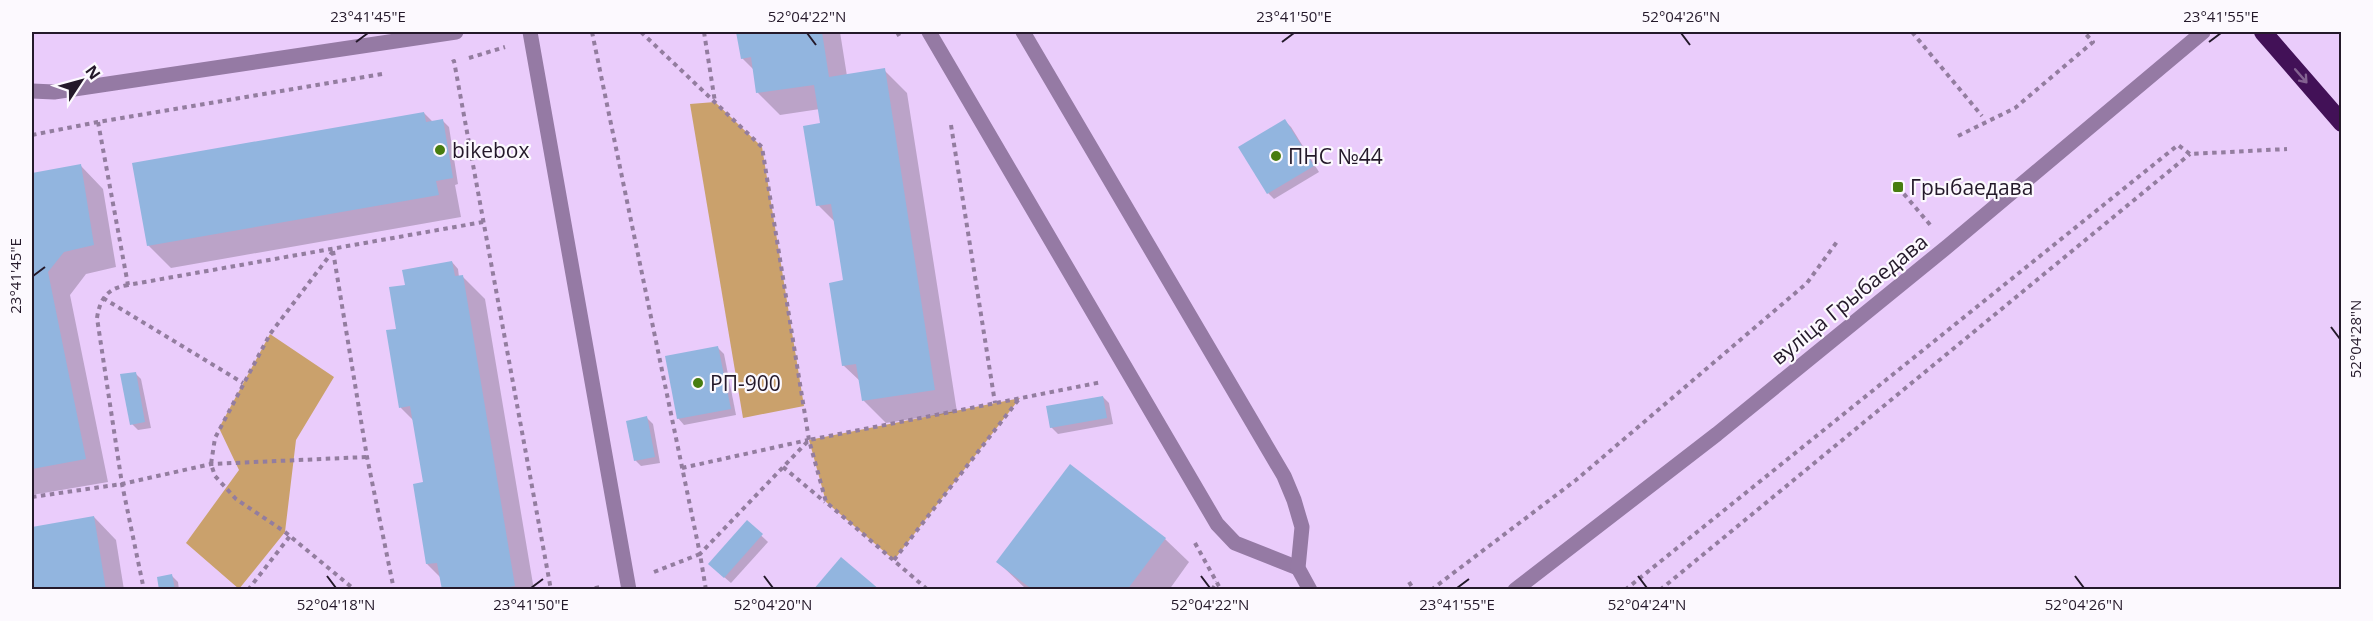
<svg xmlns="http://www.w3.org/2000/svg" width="2373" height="621" font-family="'Open Sans',sans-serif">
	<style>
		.green { fill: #caa16c }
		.shadow { fill: #0003 }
		.building { fill: #92b5df }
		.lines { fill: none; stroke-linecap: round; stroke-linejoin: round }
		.path { stroke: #937d9f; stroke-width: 4; stroke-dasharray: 4.5 4.5; stroke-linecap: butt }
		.minor { stroke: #957aa4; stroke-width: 15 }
		.highway { stroke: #421157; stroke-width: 18 }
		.oneway { stroke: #836291 }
		.ticks { fill: none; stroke: #24192a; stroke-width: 2 }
		.poi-dot { fill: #487d10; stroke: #fcf9fe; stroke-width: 2 }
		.labels { text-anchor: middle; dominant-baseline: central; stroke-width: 4.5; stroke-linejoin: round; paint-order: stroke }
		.poi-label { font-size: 21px; fill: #24192a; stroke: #fcf9fe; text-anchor: start }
		.street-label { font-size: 21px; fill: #24192a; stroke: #fcf9fe }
		.neatline { fill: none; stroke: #24192a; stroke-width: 2 }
		.ticks-label { font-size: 15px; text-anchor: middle; fill: #24192a }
	</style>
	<rect width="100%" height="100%" fill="#eaccfb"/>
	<!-- green -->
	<g class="green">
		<path d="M715 102 762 147 804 406 743 418 690 104Z"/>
		<path d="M270 334 334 377 296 440 285 532 239 589 186 543 239 470 219 428Z"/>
		<path d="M1020 398 894 560 826 502 809 440Z"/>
	</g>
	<!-- shadow -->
	<g class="shadow">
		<path d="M738 32H840L847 76 884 70 907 93 957 412 886 423 864 401 861 382 843 365 845 281 836 223 818 205 822 124 820 109 780 115 758 93 754 70 742 58Z"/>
		<path d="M424 113 433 122 442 120 449 127 458 184 455 185 461 217 171 268 148 245Z"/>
		<path d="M1285 121 1291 127 1319 172 1274 199 1268 193Z"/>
		<path d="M81 166 103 189 116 267 86 274 70 295 108 482 32 495V174Z"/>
		<path d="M452 262 458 269 459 277 462 276 485 299 534 590H443L441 578 427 564 425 484 414 421 401 408 388 332 398 330 406 286Z"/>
		<path d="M718 348 724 354 736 415 684 425 678 418Z"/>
		<path d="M135 373 141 379 151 428 138 430 132 424Z"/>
		<path d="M1103 397 1109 403 1113 424 1058 434 1051 427Z"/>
		<path d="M647 418 653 424 660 463 641 466 635 460Z"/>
		<path d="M94 517 116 540 124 590H32V529Z"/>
		<path d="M747 522 768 542 731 583 716 570Z"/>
		<path d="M1165 539 1189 562 1169 590H1027L998 562Z"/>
		<path d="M172 576 178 582 179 590H161Z"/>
	</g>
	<!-- building -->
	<g class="building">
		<path d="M736 32H822L829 77 885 68 935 390 862 401 856 364 842 366 829 283 843 280 831 204 816 206 803 126 820 123 814 85 756 93 751 57 741 59Z"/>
		<path d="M424 112 426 122 443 119 453 178 436 181 439 195 147 246 132 163Z"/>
		<path d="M1285 119 1314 166 1267 194 1238 147Z"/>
		<path d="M81 164 94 245 64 252 48 272 86 459 32 469V173Z"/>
		<path d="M452 261 455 276 463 275 515 586 493 590H442L437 563 426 564 413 484 423 482 410 406 399 408 386 330 396 329 389 287 405 285 402 270Z"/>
		<path d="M718 346 731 409 677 419 665 356Z"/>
		<path d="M136 372 145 422 130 425 120 374Z"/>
		<path d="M1103 396 1107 418 1050 428 1046 406Z"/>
		<path d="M647 416 655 457 634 461 626 421Z"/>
		<path d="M1070 464 1166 538 1127 590H1033L996 562Z"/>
		<path d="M94 516 106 590H32V527Z"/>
		<path d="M747 520 763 534 724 578 708 564Z"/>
		<path d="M841 557 880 590H813Z"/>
		<path d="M172 574 175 590H159L157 577Z"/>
	</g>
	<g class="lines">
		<!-- path -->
		<g class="path">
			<path d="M592 32 700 554 809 440 1102 382"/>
			<path d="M641 32 762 147 809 440 826 502 928 590"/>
			<path d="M704 32 715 102"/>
			<path d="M897 32 901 39"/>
			<path d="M1912 32 1982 116"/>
			<path d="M469 58 505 47"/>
			<path d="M452 62 454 61 551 590"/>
			<path d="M382 74 98 122 128 285 483 222"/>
			<path d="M951 125 995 403"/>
			<path d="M32 135 98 122"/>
			<path d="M1958 136 2015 108 2093 42 2084 32"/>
			<path d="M1898 187 1932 227"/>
			<path d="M333 251 270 334 215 438 211 464 215 476 236 499 285 532 355 590"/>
			<path d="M333 251 367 457 394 590"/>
			<path d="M128 285C108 288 100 298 97 318L122 484 144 590"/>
			<path d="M103 298 243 383"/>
			<path d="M783 467 825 502"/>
			<path d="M682 468 808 440"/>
			<path d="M32 497 122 484 211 464 366 457"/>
			<path d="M1195 543 1221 590"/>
			<path d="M894 560 1019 399"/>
			<path d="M654 572 700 554 706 590"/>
			<path d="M1409 582 1414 590"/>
			<path d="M248 590 290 536"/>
			<path d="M586 590 600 587"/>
			<path d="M1212 590 1217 582"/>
			<path d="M1431 590 1576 480 1807 283 1839 239"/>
			<path d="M1625 590 2178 145 2190 154 2287 149"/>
			<path d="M1660 590 2190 154"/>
		</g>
		<!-- minor -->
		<g class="minor">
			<path d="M530 32 629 590"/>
			<path d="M929 32 1217 524 1235 543 1298 568"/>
			<path d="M1023 32 1284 476 1294 500 1302 527 1298 568 1310 590"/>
			<path d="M32 91 54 92 456 32"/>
			<path d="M1515 590 1717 434 1948 246 2203 32"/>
		</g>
		<!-- highway -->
		<path class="highway" d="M2263 32 2342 123"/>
	</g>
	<!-- one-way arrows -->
	<defs><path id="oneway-shaft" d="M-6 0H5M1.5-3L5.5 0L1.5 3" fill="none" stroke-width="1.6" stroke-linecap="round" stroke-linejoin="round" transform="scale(1.5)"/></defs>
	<use class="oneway" href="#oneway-shaft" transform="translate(2301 76) rotate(49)"/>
	<!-- ticks -->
	<path class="ticks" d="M807 33 816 45M1681 33 1690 45M356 42 368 33M1282 42 1294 33M2209 42 2221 33M33 276 45 267M2331 327 2340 339M327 576 336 588M764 576 773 588M1201 576 1210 588M1638 576 1647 588M2075 576 2084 588M531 588 543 579M1457 588 1469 579"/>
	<!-- markers -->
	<g class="poi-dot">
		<circle cx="440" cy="150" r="6"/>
		<circle cx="1276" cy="156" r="6"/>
		<rect x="1892" y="181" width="12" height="12" rx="3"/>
		<circle cx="698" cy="383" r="6"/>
	</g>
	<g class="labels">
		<!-- poi labels -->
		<g class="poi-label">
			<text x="452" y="150">bikebox</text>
			<text x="1288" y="156">ПНС №44</text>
			<text x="1910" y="187">Грыбаедава</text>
			<text x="710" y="383">РП-900</text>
		</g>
		<!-- street labels -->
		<g class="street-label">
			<text transform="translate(1849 299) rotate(-39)">вуліца Грыбаедава</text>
		</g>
	</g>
	<!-- border -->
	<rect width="2373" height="621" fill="none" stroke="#fcf9fe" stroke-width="66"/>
	<!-- north arrow -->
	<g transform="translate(81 81) rotate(54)" stroke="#fcf9fe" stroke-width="4.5" paint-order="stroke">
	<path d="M0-4.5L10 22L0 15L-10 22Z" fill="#24192a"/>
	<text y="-9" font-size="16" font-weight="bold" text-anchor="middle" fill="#24192a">N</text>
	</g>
	<rect x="33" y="33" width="2307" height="555" class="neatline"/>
	<g class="ticks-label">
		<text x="368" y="22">23°41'45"E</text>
		<text x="807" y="22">52°04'22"N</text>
		<text x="1294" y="22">23°41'50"E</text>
		<text x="1681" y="22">52°04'26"N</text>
		<text x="2221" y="22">23°41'55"E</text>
		<text transform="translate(16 276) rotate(-90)" y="5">23°41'45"E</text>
		<text transform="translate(2356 339) rotate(-90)" y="5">52°04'28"N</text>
		<text x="336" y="610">52°04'18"N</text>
		<text x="531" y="610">23°41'50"E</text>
		<text x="773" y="610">52°04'20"N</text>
		<text x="1210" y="610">52°04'22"N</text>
		<text x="1457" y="610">23°41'55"E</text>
		<text x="1647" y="610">52°04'24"N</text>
		<text x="2084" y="610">52°04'26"N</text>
	</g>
</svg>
